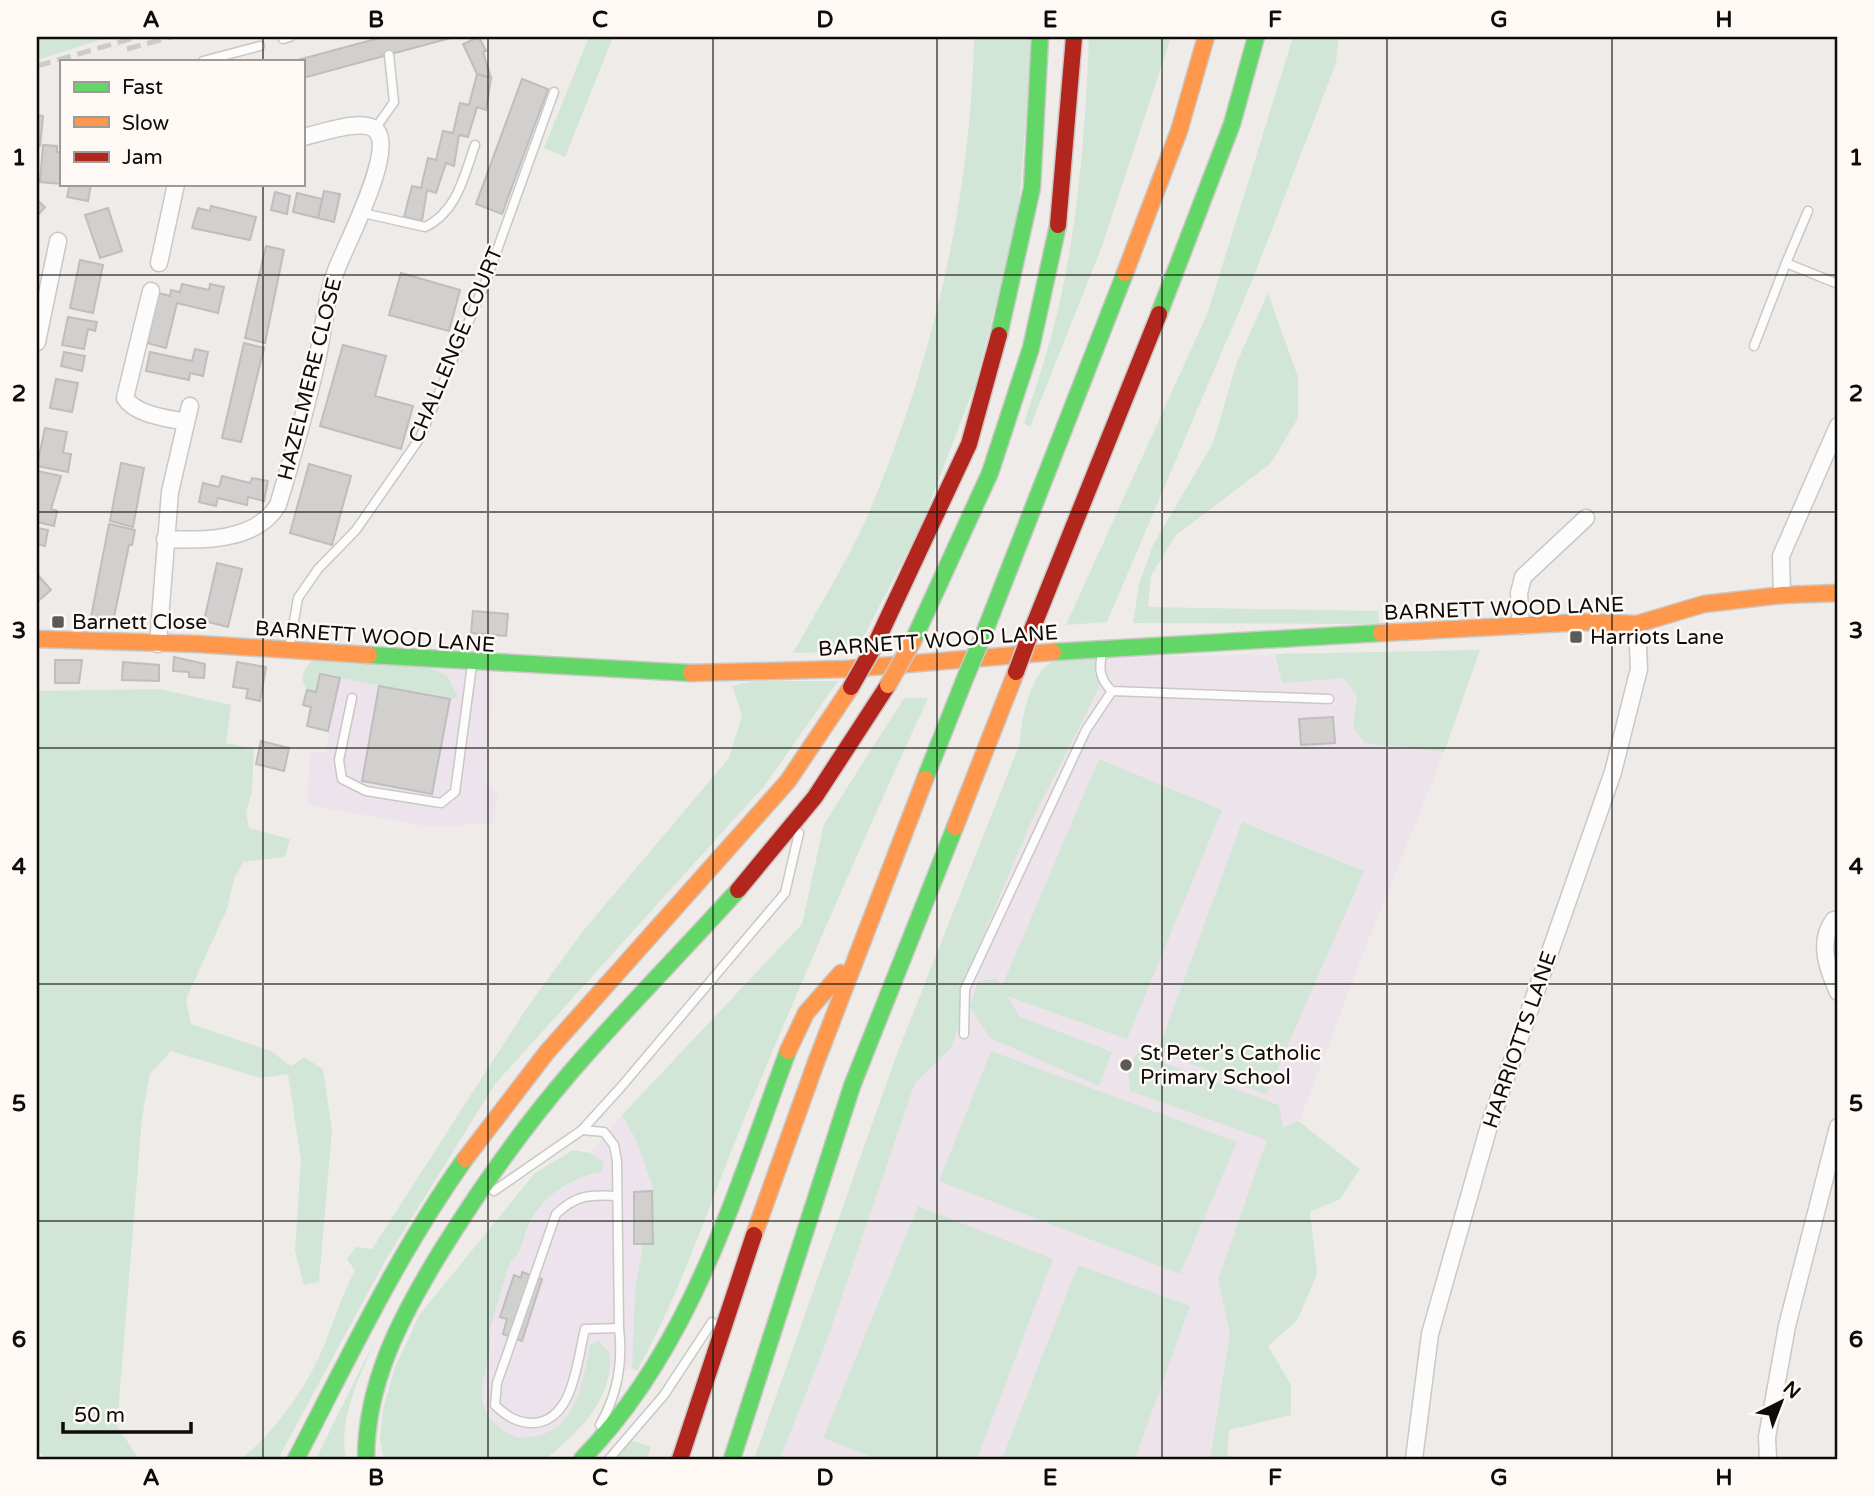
<svg xmlns="http://www.w3.org/2000/svg" width="1875" height="1496" font-family="'Varela Round',sans-serif">
	<style>
		.industrial { fill: #ede3ec }
		.education { fill: #ede3eb }
		.green { fill: #d2e6d8 }
		.building { fill: #d2d0cf; stroke: #bfbdbd; stroke-width: 2 }
		.lines { fill: none; stroke-linecap: round; stroke-linejoin: round }
		.lane-casing { stroke: #cac8c5; stroke-width: 11 }
		.street-casing { stroke: #cac8c5; stroke-width: 19 }
		.fast-casing { stroke: #cac8c5; stroke-width: 19 }
		.slow-casing { stroke: #cac8c5; stroke-width: 19 }
		.jam-casing { stroke: #cac8c5; stroke-width: 19 }
		.lane { stroke: #fcfcfc; stroke-width: 8 }
		.street { stroke: #fcfcfc; stroke-width: 16 }
		.fast { stroke: #63d668; stroke-width: 16 }
		.slow { stroke: #ff974d; stroke-width: 16 }
		.jam { stroke: #b3261e; stroke-width: 16 }
		.rail { stroke: #cbcbc9; stroke-width: 5; stroke-dasharray: 14 7; stroke-linecap: butt }
		.fast-bridge-casing { stroke: #cac8c5; stroke-width: 19; stroke-linecap: butt }
		.slow-bridge-casing { stroke: #cac8c5; stroke-width: 19; stroke-linecap: butt }
		.jam-bridge-casing { stroke: #cac8c5; stroke-width: 19; stroke-linecap: butt }
		.fast-bridge { stroke: #63d668; stroke-width: 16 }
		.slow-bridge { stroke: #ff974d; stroke-width: 16 }
		.jam-bridge { stroke: #b3261e; stroke-width: 16 }
		.grid { fill: none; stroke: #0d0c0a; stroke-width: 2; stroke-opacity: 0.55 }
		.poi-dot { fill: #5c5a58; stroke: #fef9f4; stroke-width: 2.5 }
		.labels { text-anchor: middle; dominant-baseline: central; stroke-width: 5; stroke-linejoin: round; paint-order: stroke }
		.street-label { font-size: 21px; fill: #0d0c0a; stroke: #fef9f4 }
		.poi-label { font-size: 21px; fill: #0d0c0a; stroke: #fef9f4; text-anchor: start }
		.neatline { fill: none; stroke: #0d0c0a; stroke-width: 2.5 }
		.grid-label { font-size: 23px; text-anchor: middle; font-weight: bold; fill: #0d0c0a }
	</style>
	<rect width="100%" height="100%" fill="#eeebe8"/>
	<!-- industrial -->
	<g class="industrial">
		<path d="M343 662 492 672 486 780 498 795 493 823 432 827 307 805 310 752H326Z"/>
		<path d="M622 1115 635 1138 653 1187V1244H642L635 1290 632 1368 611 1372 610 1353 598 1340 590 1346 580 1394 567 1417 547 1434 519 1438 497 1427 487 1412 480 1388 492 1343 489 1332 510 1262 519 1256 529 1225 549 1195 583 1176 601 1172 604 1162 590 1153Z"/>
	</g>
	<!-- education -->
	<path class="education" d="M1480 650 1444 752 1362 956 1256 1236 1230 1333 1210 1459H780L826 1343 915 1083 951 1048 961 1020 960 991 1031 822 1100 686 1106 658Z"/>
	<!-- green -->
	<g class="green">
		<path d="M37 37H109L37 60Z"/>
		<path d="M589 37H613L565 157 544 148Z"/>
		<path d="M974 37H1032L1018 220 975 385 920 528 856 651 793 653C818 608 846 564 867 517 931 368 971 200 974 37Z"/>
		<path d="M1089 37H1171L1102 246 1030 427 1024 423C1034 392 1045 361 1053 330 1078 234 1085 135 1089 37Z"/>
		<path d="M1293 37H1339L1336 63 1252 281 1107 622 1066 625 1208 312Z"/>
		<path d="M1268 293 1298 377V418L1271 463 1175 536 1151 576 1148 607 1378 611 1379 624 1133 623 1139 584 1153 545 1213 443 1237 362Z"/>
		<path d="M1480 650 1444 752 1365 743 1353 727 1357 695 1344 678 1282 683 1275 654Z"/>
		<path d="M1106 658 1100 686 1031 822 960 991 961 1020 951 1048 915 1083 826 1343 780 1459H754L895 1059 1020 743C1020 721 1032 667 1056 660 1070 655 1091 659 1106 658Z"/>
		<path d="M312 660 429 667 447 676 458 697 450 699 320 674 316 692 307 690C299 678 304 670 312 660Z"/>
		<path d="M753 681H838L765 785 495 1084 385 1261 278 1459H242C270 1435 294 1404 312 1371 330 1339 337 1303 355 1271L347 1259 356 1247 372 1249 526 1009 583 931 729 758 742 715 732 686Z"/>
		<path d="M159 689 231 705 226 743 254 749 252 792 246 812 249 828 290 839 285 857 243 862 234 879 227 909 186 999 191 1024 271 1051 291 1066 304 1057 323 1069 332 1130 319 1282 304 1285 295 1251 301 1160 288 1074 261 1078 171 1051 150 1074 142 1118 117 1426 139 1459H47L37 1450V691Z"/>
		<path d="M904 698H928C865 835 805 973 747 1112 711 1199 683 1288 637 1371L632 1368 635 1290 643 1244 653 1243V1187L635 1138 622 1115 802 924 824 824Z"/>
		<path d="M1099 759 1222 810 1127 1039 1007 996 1019 1016 1112 1052 1099 1086 990 1038 970 1007 978 981 997 979 1002 986Z"/>
		<path d="M1242 822 1364 871 1266 1095 1158 1050Z"/>
		<path d="M991 1051 1237 1142 1180 1274 939 1181Z"/>
		<path d="M1137 1053 1279 1105 1283 1128 1298 1121 1360 1169 1340 1199 1310 1212 1317 1274 1297 1321 1268 1346 1291 1385V1415L1229 1430 1227 1456 1242 1459H1210L1230 1333 1218 1280 1267 1140 1130 1091 1128 1070Z"/>
		<path d="M573 1150 590 1153 604 1162 601 1172C570 1178 544 1195 529 1224 522 1239 524 1253 510 1262L489 1332C496 1361 473 1380 486 1411 492 1424 502 1430 514 1436 521 1439 527 1437 535 1436 577 1429 583 1380 590 1345L598 1340 610 1353C613 1401 580 1430 546 1459H384L380 1439 383 1409 395 1367 420 1314 535 1173Z"/>
		<path d="M918 1206 1053 1259 977 1459H877L823 1438Z"/>
		<path d="M1078 1265 1190 1306 1135 1459H1002Z"/>
		<path d="M374 1342C359 1380 338 1418 346 1459H316Z"/>
		<path d="M630 1440 651 1447 647 1459H614Z"/>
	</g>
	<!-- building -->
	<g class="building">
		<path d="M383 37H454L303 78V61H294Z"/>
		<path d="M479 37 486 51 483 52 491 78 477 74 463 44Z"/>
		<path d="M477 74 491 78 486 110 477 107 468 137 459 135 454 166 446 163 436 193 427 190 422 221 404 217 412 186 421 188 428 158 436 160 443 131 453 133 460 103 469 105Z"/>
		<path d="M522 79 548 89 502 214 476 204Z"/>
		<path d="M37 115 43 116 40 146H37Z"/>
		<path d="M43 145 57 146V152H61L62 184 40 182Z"/>
		<path d="M70 184H91L88 201 67 197Z"/>
		<path d="M324 191 340 194 334 222 318 218Z"/>
		<path d="M275 192 290 196 287 214 271 210Z"/>
		<path d="M297 193 322 199 318 218 293 212Z"/>
		<path d="M37 200 45 207 37 216Z"/>
		<path d="M211 206 256 217 250 240 192 228 198 208 210 211Z"/>
		<path d="M108 208 122 251 100 258 85 215Z"/>
		<path d="M266 246 284 250 265 343 245 338Z"/>
		<path d="M80 260 103 265 93 313 70 308Z"/>
		<path d="M401 273 460 290 449 331 389 315Z"/>
		<path d="M182 284 209 290 210 284 224 287 218 313 177 303 166 348 147 343 159 293 170 296 171 290 180 292Z"/>
		<path d="M68 317 97 322 95 331 88 329 84 349 62 345Z"/>
		<path d="M244 343 264 348 241 442 222 438Z"/>
		<path d="M343 345 386 356 375 396 413 406 401 449 320 426Z"/>
		<path d="M195 349 208 352 203 376 190 373 189 380 146 371 150 352 192 361Z"/>
		<path d="M64 352 85 356 82 371 61 366Z"/>
		<path d="M56 379 78 383 72 412 50 408Z"/>
		<path d="M45 428 67 432 63 453 71 454 68 472 37 466Z"/>
		<path d="M121 463 144 468 133 527 110 521Z"/>
		<path d="M309 464 351 476 332 545 290 533Z"/>
		<path d="M37 471 61 476 51 509 57 511 54 526 37 522Z"/>
		<path d="M222 476 250 483 252 478 268 481 264 501 248 497 247 505 218 498 216 506 199 502 203 483 219 487Z"/>
		<path d="M109 524 135 530 132 545H129L113 622 91 617Z"/>
		<path d="M37 528 48 530 45 546 37 544Z"/>
		<path d="M217 563 242 569 228 627 204 621Z"/>
		<path d="M37 574 51 590 37 602Z"/>
		<path d="M473 611 508 614 506 636 471 633Z"/>
		<path d="M174 657 205 664 204 678 189 677V672L173 671Z"/>
		<path d="M55 660H82L79 683H55Z"/>
		<path d="M123 662 159 665V681L122 680Z"/>
		<path d="M237 662 266 667 260 701 246 698 248 689 233 687Z"/>
		<path d="M320 674 340 678 328 731 307 726 311 707 303 705 307 690 316 692Z"/>
		<path d="M379 686 450 699 432 794 362 781Z"/>
		<path d="M1333 717 1335 743 1301 745 1299 719Z"/>
		<path d="M261 741 289 748 284 771 256 764Z"/>
		<path d="M652 1191 653 1244H634V1192Z"/>
		<path d="M522 1272 542 1279 522 1341 503 1334 507 1319 500 1317 514 1275 521 1278Z"/>
	</g>
	<g class="lines">
		<defs>
			<g id="lane">
				<path d="M283 39 290 37"/>
				<path d="M203 61 260 46"/>
				<path d="M375 129 394 102 389 55"/>
				<path d="M1808 211 1786 263 1838 284"/>
				<path d="M363 213 425 227C457 212 464 176 475 145"/>
				<path d="M1754 346 1786 263"/>
				<path d="M289 649 298 598 318 569 356 530 420 438 487 278 554 92"/>
				<path d="M1103 649C1099 666 1098 678 1112 691L1329 699"/>
				<path d="M352 698 339 760 342 779 366 791 441 803 455 792 472 665"/>
				<path d="M964 1034 965 989 1086 730 1112 691"/>
				<path d="M582 1130 604 1132 614 1145 617 1161 619 1328C623 1363 618 1393 600 1425"/>
				<path d="M494 1191 582 1130 621 1087 785 893 799 833"/>
				<path d="M617 1196C590 1194 576 1195 556 1214L497 1383 495 1405C506 1416 517 1423 533 1423 574 1421 577 1360 585 1329L619 1328"/>
				<path d="M609 1459 664 1395 712 1322"/>
			</g>
			<g id="street">
				<path d="M159 263 176 184"/>
				<path d="M151 291 125 398C136 415 167 418 186 422"/>
				<path d="M37 342 58 241"/>
				<path d="M165 539C203 541 257 541 278 505 293 456 307 405 318 356 324 326 326 296 337 268 347 243 392 156 378 133 368 115 319 134 303 137"/>
				<path d="M1782 595 1781 556 1838 426"/>
				<path d="M1521 626 1519 593 1523 577 1586 518"/>
				<path d="M158 644 170 492 190 406"/>
				<path d="M1838 920H1834C1817 942 1828 970 1838 992"/>
				<path d="M1414 1459 1430 1334 1489 1126 1613 772 1639 669 1637 624"/>
				<path d="M1768 1459 1767 1437 1787 1326 1838 1127"/>
			</g>
			<g id="fast">
				<path d="M1159 314 1232 124 1256 37"/>
				<path d="M999 335 1032 188 1040 37"/>
				<path d="M983 636 1125 273"/>
				<path d="M913 641 990 473 1031 348 1058 225"/>
				<path d="M1053 652 1381 633"/>
				<path d="M369 655 691 673"/>
				<path d="M925 779 966 676"/>
				<path d="M296 1459C349 1357 398 1253 465 1159"/>
				<path d="M366 1459C366 1382 401 1317 440 1253 479 1190 522 1129 570 1073 624 1010 683 951 738 890"/>
				<path d="M582 1459C691 1348 735 1193 788 1051"/>
				<path d="M732 1459 852 1086 955 827"/>
			</g>
			<g id="slow">
				<path d="M1125 273 1179 131 1206 37"/>
				<path d="M1381 633 1584 622 1637 624 1704 604 1782 595 1838 593"/>
				<path d="M37 639 198 644 369 655"/>
				<path d="M691 673 846 669 1053 652"/>
				<path d="M955 827 1016 672"/>
				<path d="M788 1051 806 1013 841 973"/>
				<path d="M465 1159 547 1052 788 781 851 687"/>
				<path d="M754 1235 815 1065 925 779"/>
			</g>
			<g id="jam">
				<path d="M1058 225 1074 37"/>
				<path d="M1031 632 1159 314"/>
				<path d="M875 645 969 444 999 335"/>
				<path d="M738 890 815 797 888 685"/>
				<path d="M680 1459 754 1235"/>
			</g>
		</defs>
		<!-- lane casing -->
		<use href="#lane" class="lane-casing"/>
		<!-- street casing -->
		<use href="#street" class="street-casing"/>
		<!-- fast casing -->
		<use href="#fast" class="fast-casing"/>
		<!-- slow casing -->
		<use href="#slow" class="slow-casing"/>
		<!-- jam casing -->
		<use href="#jam" class="jam-casing"/>
		<!-- lane -->
		<use href="#lane" class="lane"/>
		<!-- street -->
		<use href="#street" class="street"/>
		<!-- fast -->
		<use href="#fast" class="fast"/>
		<!-- slow -->
		<use href="#slow" class="slow"/>
		<!-- jam -->
		<use href="#jam" class="jam"/>
		<!-- rail -->
		<g class="rail">
			<path d="M127 49 171 37"/>
			<path d="M37 66 137 37"/>
		</g>
		<defs>
			<path id="fast-bridge" d="M966 676 983 636"/>
			<path id="slow-bridge" d="M888 685 913 641"/>
			<g id="jam-bridge">
				<path d="M1016 672 1031 632"/>
				<path d="M851 687 875 645"/>
			</g>
		</defs>
		<!-- fast-bridge casing -->
		<use href="#fast-bridge" class="fast-bridge-casing"/>
		<!-- slow-bridge casing -->
		<use href="#slow-bridge" class="slow-bridge-casing"/>
		<!-- jam-bridge casing -->
		<use href="#jam-bridge" class="jam-bridge-casing"/>
		<!-- fast-bridge -->
		<use href="#fast-bridge" class="fast-bridge"/>
		<!-- slow-bridge -->
		<use href="#slow-bridge" class="slow-bridge"/>
		<!-- jam-bridge -->
		<use href="#jam-bridge" class="jam-bridge"/>
	</g>
	<!-- grid -->
	<path class="grid" d="M263 37V61M488 37V1459M713 37V1459M937 37V1459M1162 37V1459M1387 37V1459M1612 37V1459M263 184V1459M37 275H1838M37 512H1838M37 748H1838M37 984H1838M37 1221H1838"/>
	<!-- markers -->
	<g class="poi-dot">
		<rect x="51" y="615" width="14" height="14" rx="3.5"/>
		<rect x="1569" y="630" width="14" height="14" rx="3.5"/>
		<circle cx="1126" cy="1065" r="7"/>
	</g>
	<g class="labels">
		<!-- street labels -->
		<g class="street-label">
			<text transform="translate(456 345) rotate(-67)">CHALLENGE COURT</text>
			<text transform="translate(310 379) rotate(-76)">HAZELMERE CLOSE</text>
			<text transform="translate(1504 609) rotate(-2)">BARNETT WOOD LANE</text>
			<text transform="translate(375 637) rotate(4)">BARNETT WOOD LANE</text>
			<text transform="translate(938 641) rotate(-4)">BARNETT WOOD LANE</text>
			<text transform="translate(1520 1040) rotate(-71)">HARRIOTTS LANE</text>
		</g>
		<!-- poi labels -->
		<g class="poi-label">
			<text x="72" y="622">Barnett Close</text>
			<text x="1590" y="637">Harriots Lane</text>
			<text x="1140" y="1053">St Peter's Catholic<tspan x="1140" dy="24">Primary School</tspan></text>
		</g>
	</g>
	<!-- border -->
	<rect width="1875" height="1496" fill="none" stroke="#fef9f4" stroke-width="77"/>
	<!-- legend -->
	<rect x="60" y="60" width="245" height="126" fill="#fef9f4" stroke="#9e9a96" stroke-width="2"/>
	<rect x="74" y="82" width="35" height="10" fill="#63d668" stroke="#9e9a96" stroke-width="2"/>
	<text x="122" y="94" font-size="21" fill="#0d0c0a">Fast</text>
	<rect x="74" y="117" width="35" height="10" fill="#ff974d" stroke="#9e9a96" stroke-width="2"/>
	<text x="122" y="130" font-size="21" fill="#0d0c0a">Slow</text>
	<rect x="74" y="152" width="35" height="10" fill="#b3261e" stroke="#9e9a96" stroke-width="2"/>
	<text x="122" y="164" font-size="21" fill="#0d0c0a">Jam</text>
	<!-- north arrow -->
	<g transform="translate(1781 1402) rotate(42)" stroke="#fef9f4" stroke-width="5" paint-order="stroke">
	<path d="M0-5L12 26L0 18L-12 26Z" fill="#0d0c0a"/>
	<text y="-10" font-size="19" font-weight="bold" text-anchor="middle" fill="#0d0c0a">N</text>
	</g>
	<!-- scale -->
	<path d="M63 1422v10h128v-10" fill="none" stroke="#0d0c0a" stroke-width="3.5"/>
	<text x="74" y="1422" font-size="21" fill="#0d0c0a" stroke="#fef9f4" stroke-width="5" paint-order="stroke">50 m</text>
	<rect x="38" y="38" width="1798" height="1420" class="neatline"/>
	<g class="grid-label">
		<text x="151" y="27">A</text>
		<text x="376" y="27">B</text>
		<text x="600" y="27">C</text>
		<text x="825" y="27">D</text>
		<text x="1050" y="27">E</text>
		<text x="1275" y="27">F</text>
		<text x="1499" y="27">G</text>
		<text x="1724" y="27">H</text>
		<text x="19" y="165">1</text>
		<text x="1856" y="165">1</text>
		<text x="19" y="401">2</text>
		<text x="1856" y="401">2</text>
		<text x="19" y="638">3</text>
		<text x="1856" y="638">3</text>
		<text x="19" y="874">4</text>
		<text x="1856" y="874">4</text>
		<text x="19" y="1111">5</text>
		<text x="1856" y="1111">5</text>
		<text x="19" y="1347">6</text>
		<text x="1856" y="1347">6</text>
		<text x="151" y="1485">A</text>
		<text x="376" y="1485">B</text>
		<text x="600" y="1485">C</text>
		<text x="825" y="1485">D</text>
		<text x="1050" y="1485">E</text>
		<text x="1275" y="1485">F</text>
		<text x="1499" y="1485">G</text>
		<text x="1724" y="1485">H</text>
	</g>
</svg>
